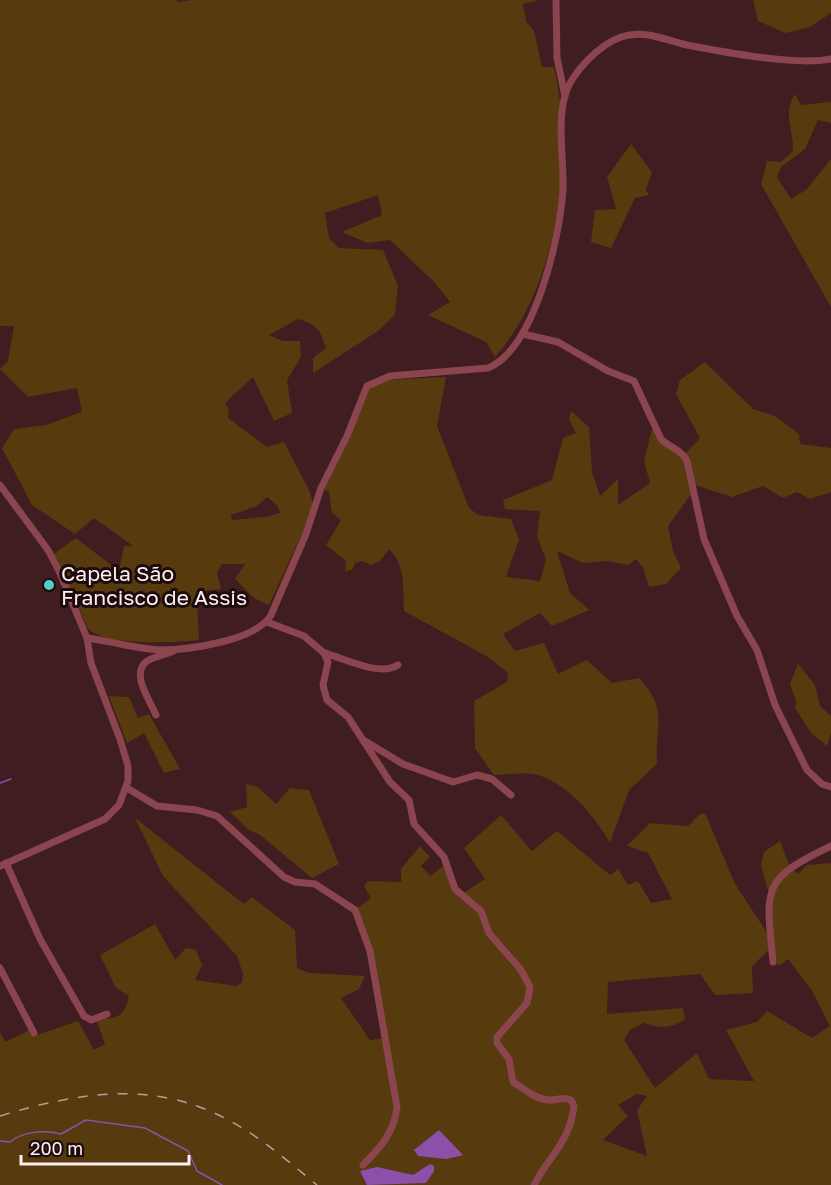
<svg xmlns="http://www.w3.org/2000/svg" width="831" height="1185" font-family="'Golos Text',sans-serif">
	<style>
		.green { fill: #573a0e; fill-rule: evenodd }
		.water { fill: #8c50ab }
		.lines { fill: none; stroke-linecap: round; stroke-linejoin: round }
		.stream { stroke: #8c50ab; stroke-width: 1.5 }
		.minor { stroke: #8a454f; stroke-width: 7 }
		.rail { stroke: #b69fa2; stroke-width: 1.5; stroke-dasharray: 10 10; stroke-linecap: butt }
		.poi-dot { fill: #53cdca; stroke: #1c0c0e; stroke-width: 2 }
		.labels { text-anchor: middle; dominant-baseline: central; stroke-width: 6; stroke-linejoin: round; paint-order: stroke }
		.poi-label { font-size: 21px; fill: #fff0f1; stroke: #1c0c0e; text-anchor: start }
	</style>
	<rect width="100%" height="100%" fill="#3f1d21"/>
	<!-- green -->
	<g class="green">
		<path d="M0 0H177V2L191 0H539L523 4 526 21 534 31 542 67H554C575 157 558 287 495 357L486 342 428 315 450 302 435 283 390 240 367 243 342 232 382 215 378 195 325 213 329 238 339 248 383 250 398 286 395 315 378 331 313 373V358L326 348C320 330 317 324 298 319L269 335 283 341H300L301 357 287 380 292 413 274 421 253 377 225 403 229 409 228 418 267 447 284 442 310 492 314 508 269 605 254 598 235 579 245 564H222L217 573 221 589 203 591 197 600 199 640C174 643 107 646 88 629L54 554 76 538 119 571 124 546H133L94 518 75 534 32 505 2 448 14 429 46 425 82 412 77 388 28 397 0 369 8 361 14 326H0ZM267 497 278 506 280 513 266 517 232 520 231 515 257 506Z"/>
		<path d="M753 0H831V13L810 27 786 33 758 21Z"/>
		<path d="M795 94 801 105 831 102V123L818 120 805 149 781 167 777 177 791 199 807 189 831 159V307L761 184 767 161 781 162 793 151C794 131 782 113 795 94Z"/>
		<path d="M631 144 652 172 646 190 649 195 635 198 611 248 591 242 595 210 616 209 607 177Z"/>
		<path d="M705 362 753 409 775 416 799 434 800 444 831 448V492L810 499 797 492 783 498 763 486 732 497 692 484V493L668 526 673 551 681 568 666 584 649 587 643 568 636 559 628 565 608 561 583 563 557 551 570 593 589 610 552 626 540 613 503 634 515 651 544 643 558 674 587 660 612 683 639 678C670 711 654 725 657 764L629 790 610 843C595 817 571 787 541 776 528 771 507 775 494 775L475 748 474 701 507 682 508 673 488 657 404 611C403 590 406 565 389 549L380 561 371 565 362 561 355 563 352 570 345 571 346 561 326 545 341 520 332 513 329 492 323 489 368 387 383 380 446 377 437 426 469 508 478 515 511 519 519 539 506 577 540 581 546 560 537 536 540 511 505 509 503 500 552 480 563 438 576 433 569 419 571 411 589 427 592 472 600 496 618 479V505L650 483 644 461 653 424 661 439 684 455 700 438 676 394 680 380Z"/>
		<path d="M798 664 815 685 820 706 831 716V733L827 746 811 733 795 708 796 701 790 684Z"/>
		<path d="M109 696 129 697 138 718 149 714 180 769 164 773 144 733 127 743Z"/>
		<path d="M246 784 258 787 276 804 290 788 309 790 339 864 312 878 260 835 249 830 230 812 247 807Z"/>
		<path d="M705 813 735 884 770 937V897L761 865 764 852 780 841 790 867 798 874 807 865 831 863V1185H0V1032L5 1042 32 1029 37 1035 78 1021 94 1050 105 1044 96 1019 106 1015 108 1019C123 1016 125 1011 129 996L116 988 100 955 155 924 175 960 186 948 196 950 202 965 195 980 237 986 242 982 243 974 237 956 163 876 135 818 244 904 252 897 295 930 297 968 309 973 365 976 359 989 341 998 370 1040 385 1038 370 951 355 910 371 898 364 886 368 881 401 882V869L420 846 430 857 421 866 430 876 448 863 452 884 462 894 485 879 464 848 501 815 532 851 557 831 610 875 618 869 628 885 638 881 651 903 672 899 648 853 627 846 650 823 688 826 700 814ZM772 947 778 966 788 959 812 991 830 1026 812 1038 767 1011 757 1022 726 1030 754 1081 709 1079 697 1053 655 1088 624 1040 630 1030 644 1023C660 1029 670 1028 685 1020L683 1008 607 1014 608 982 700 974 715 995 753 993 752 966ZM637 1094 647 1096 637 1110 647 1156 603 1140 628 1116 618 1105Z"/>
	</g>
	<!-- water -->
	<g class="water">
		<path d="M439 1130 463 1155 447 1159 418 1156 414 1150Z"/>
		<path d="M430 1164 434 1166V1171L426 1183 367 1185 360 1171 377 1167 413 1175Z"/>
	</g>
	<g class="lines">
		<!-- stream -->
		<g class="stream">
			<path d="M0 783 11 779"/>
			<path d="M0 1141 10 1142C23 1131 45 1130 61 1134L86 1120 145 1128 188 1151 197 1171 222 1185"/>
		</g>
		<!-- minor -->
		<g class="minor">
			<path d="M556 0 557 58 565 96"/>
			<path d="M523 334 558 342 608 371 634 381 661 439C670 448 681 449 687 461L704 539 737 616 757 650 775 705 807 770 822 784 831 787"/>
			<path d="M0 485 48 550 59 571 87 638 91 663 120 739 128 766V781L119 805 105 819 0 866"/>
			<path d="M267 622 304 636 324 653 328 662 323 685 327 700 348 717 390 782 409 800 414 824 444 857 455 889 481 911 489 933 521 970 530 987 527 1003 497 1037V1043L509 1059 513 1082C524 1089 536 1099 548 1100 557 1101 562 1096 571 1100L574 1106C570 1142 549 1156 534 1185"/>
			<path d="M87 638C111 641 136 649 160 650 188 650 256 641 271 615L306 534 321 488 347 436 367 386 390 376 488 368C535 349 560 236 563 190 564 160 557 125 565 95 572 72 599 45 621 37 644 29 665 40 687 45 723 52 796 66 831 59"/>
			<path d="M324 653C344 658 379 677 398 665"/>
			<path d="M156 715C150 700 130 674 147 661 155 656 167 655 175 650"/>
			<path d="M365 741 403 764 453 782 477 775 492 779 511 795"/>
			<path d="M127 788 157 806 197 810 217 816 284 877 295 882 315 884 355 910 370 951 397 1107C394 1133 381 1147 363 1165"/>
			<path d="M6 863 40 939 84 1016 91 1020 107 1014"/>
			<path d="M773 962C766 888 760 880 831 846"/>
			<path d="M0 968 34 1033"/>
		</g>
		<!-- rail -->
		<path class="rail" d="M0 1116C79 1092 156 1079 232 1122 263 1139 290 1163 317 1185"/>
	</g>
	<!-- markers -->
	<circle class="poi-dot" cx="49" cy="585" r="6"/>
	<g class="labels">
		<!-- poi labels -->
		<g class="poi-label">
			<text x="61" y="573">Capela São<tspan x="61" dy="24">Francisco de Assis</tspan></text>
		</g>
	</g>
	<!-- scale -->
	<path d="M21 1155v9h168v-9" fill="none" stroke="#fff0f1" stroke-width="3"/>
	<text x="30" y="1155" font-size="18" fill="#fff0f1" stroke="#1c0c0e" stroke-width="4.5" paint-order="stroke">200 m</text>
</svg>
